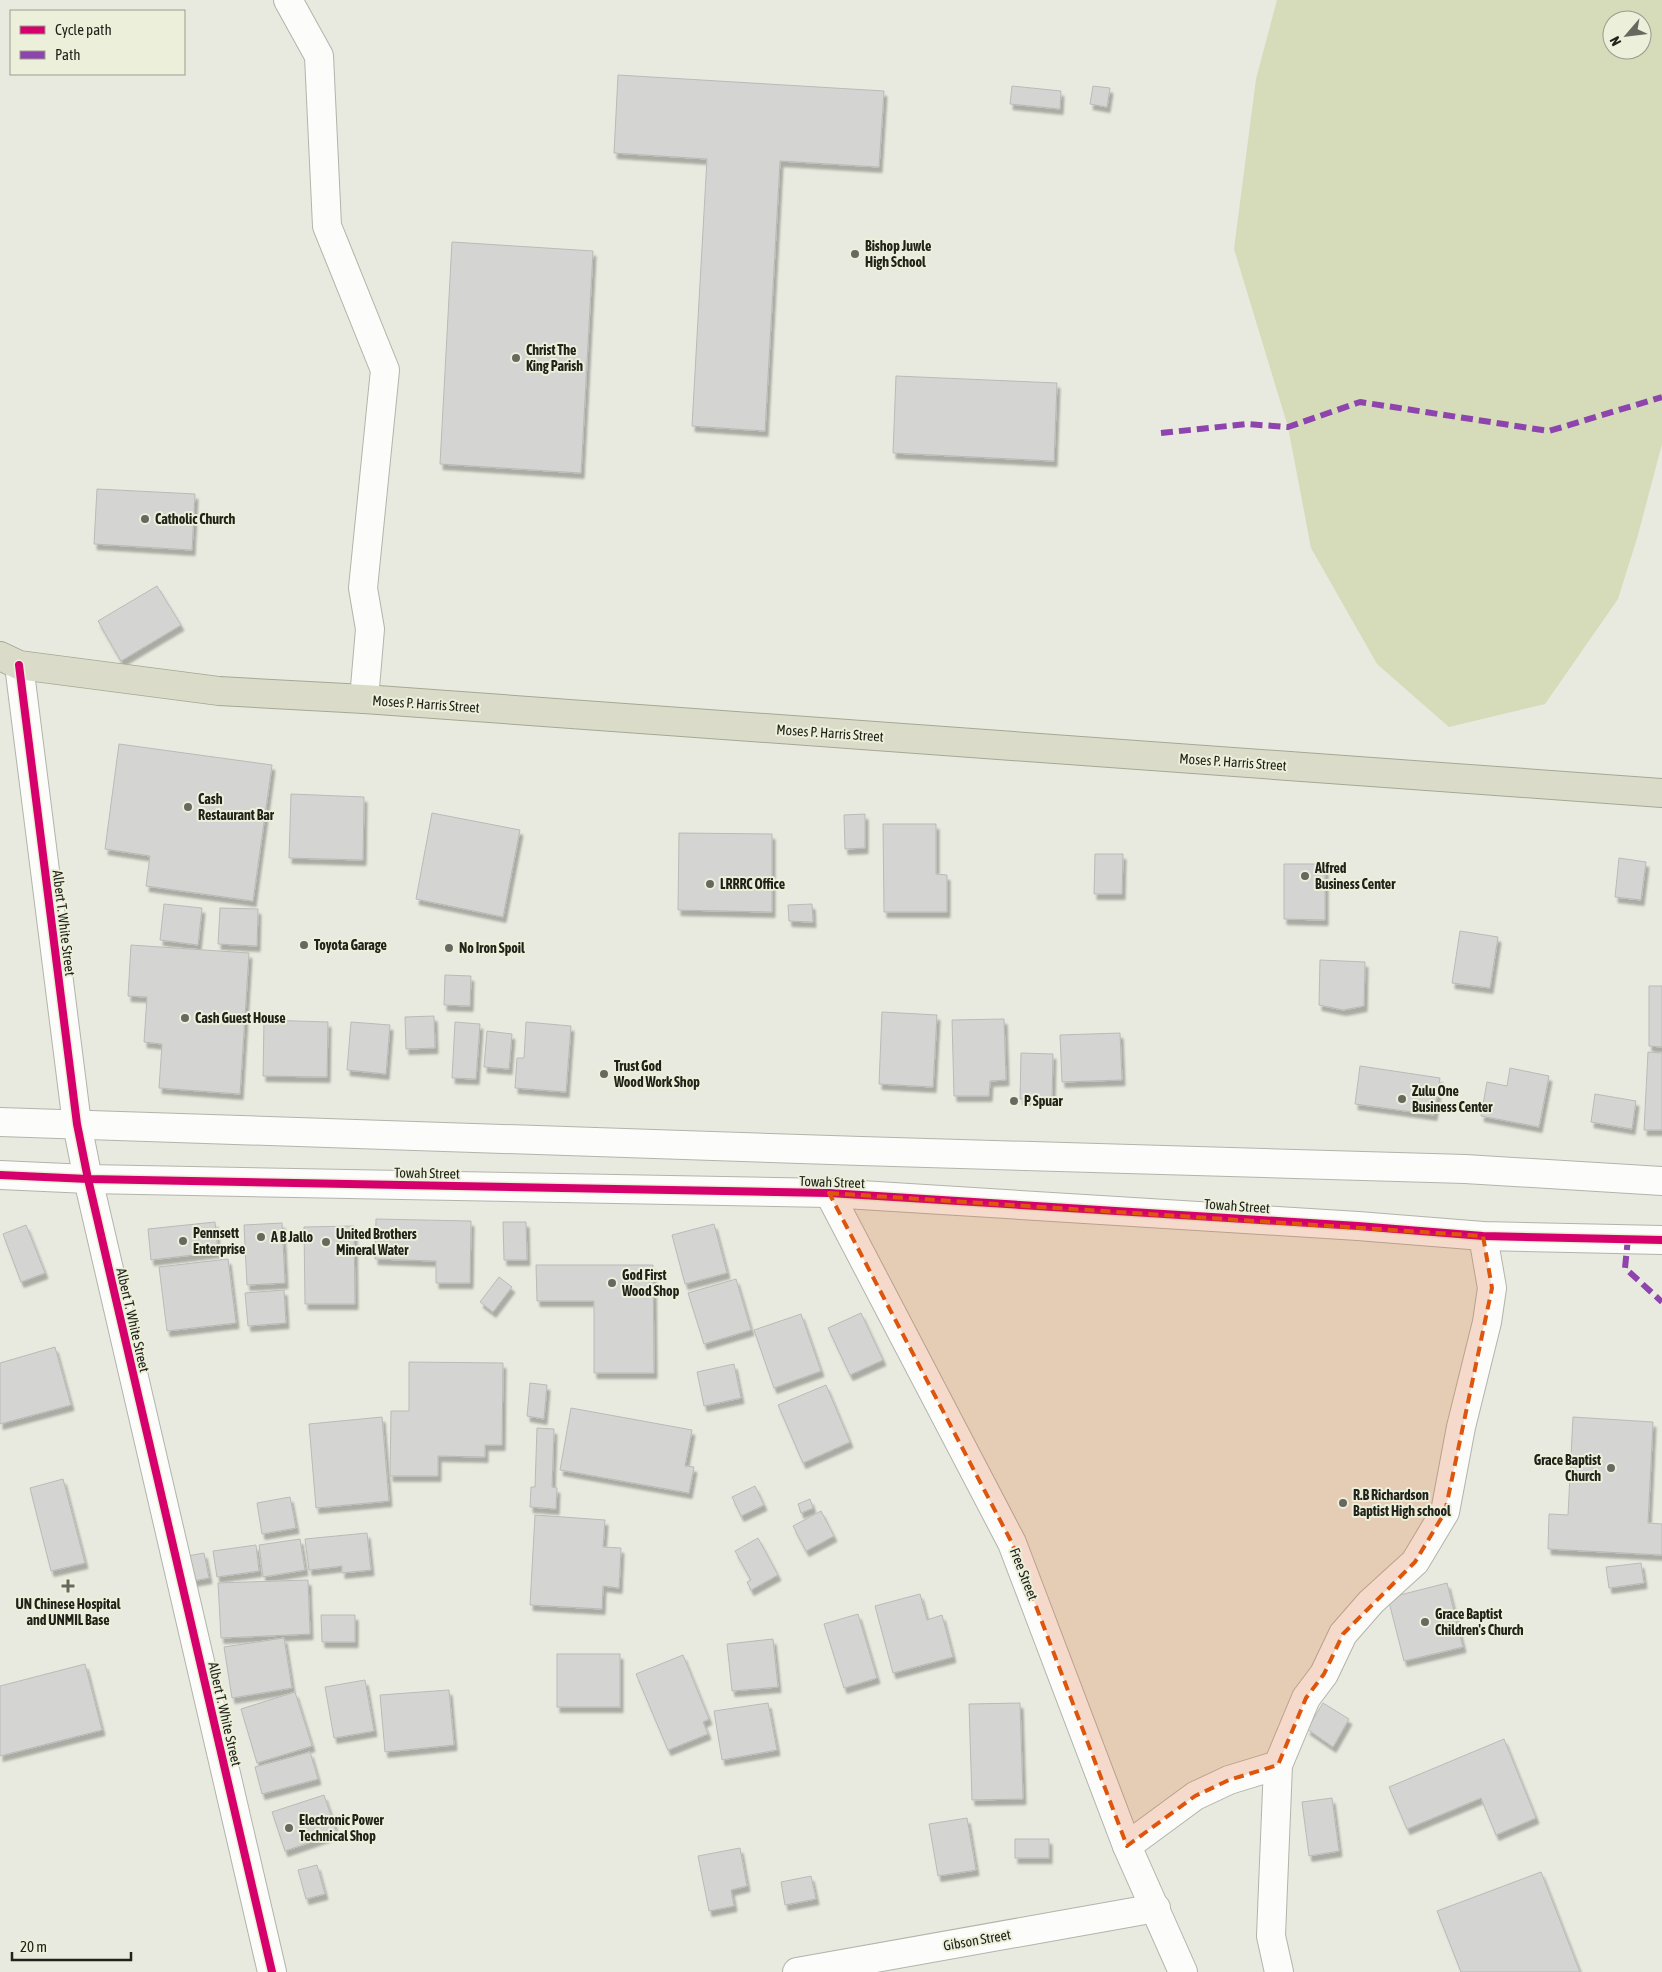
<svg xmlns="http://www.w3.org/2000/svg" width="1662" height="1972" font-family="'Asap Condensed',sans-serif">
	<style>
		.green { fill: #d6dbba; fill-rule: evenodd }
		.building { fill: #d4d5d2; stroke: #b9bab9; filter: url(#shadow) }
		.lines { fill: none; stroke-linecap: round; stroke-linejoin: round }
		.street-casing { stroke: #b2b4ab; stroke-width: 30 }
		.secondary-casing { stroke: #b2b4ab; stroke-width: 30 }
		.highway-casing { stroke: #a5a891; stroke-width: 30 }
		.street { stroke: #fcfcfa; stroke-width: 28 }
		.secondary { stroke: #fcfcfa; stroke-width: 28 }
		.highway { stroke: #dadcc9; stroke-width: 28 }
		.quiet { stroke: #8e44ad; stroke-width: 6; stroke-dasharray: 12 6; stroke-linecap: butt }
		.cycleway-casing { stroke: #ecefda; stroke-width: 11 }
		.cycleway { stroke: #d6006c; stroke-width: 8 }
		.marked { fill: #de560d; fill-opacity: 0.2; stroke: #de560d; stroke-width: 4; stroke-dasharray: 10 6; stroke-linejoin: round }
		.poi-dot { fill: #67685f; stroke: #ecefda; stroke-width: 2 }
		.labels { text-anchor: middle; dominant-baseline: central; stroke-width: 4; stroke-linejoin: round; paint-order: stroke }
		.poi-label { font-size: 14px; font-weight: bold; fill: #21221a; stroke: #ecefda; text-anchor: start }
		.street-label { font-size: 14px; fill: #21221a; stroke: #ecefda }
	</style>
	<defs>
		<filter id="shadow"><feDropShadow dx="3" dy="5.5" stdDeviation="1" flood-color="#0004"/></filter>
	</defs>
	<rect width="100%" height="100%" fill="#e8eadf"/>
	<!-- green -->
	<path class="green" d="M1277 0H1662V444L1638 535 1618 599 1545 704 1449 727 1377 664 1311 548 1288 427 1234 249 1256 79ZM1612 20H1642V50H1612Z"/>
	<!-- building -->
	<g class="building">
		<path d="M618 75 884 91 879 167 780 161 765 431 692 426 707 159 614 153Z"/>
		<path d="M1012 86 1061 91 1060 109 1010 104Z"/>
		<path d="M1093 86 1110 88 1107 107 1090 104Z"/>
		<path d="M452 242 593 251 581 473 440 464Z"/>
		<path d="M896 376 1057 383 1054 461 893 453Z"/>
		<path d="M97 489 195 494 192 550 94 544Z"/>
		<path d="M157 586 181 625 121 661 98 621Z"/>
		<path d="M119 744 272 765 253 901 146 886 150 856 105 849Z"/>
		<path d="M291 794 364 797 363 860 289 858Z"/>
		<path d="M432 813 520 830 503 917 416 899Z"/>
		<path d="M865 814V848L845 849 844 815Z"/>
		<path d="M883 824H936V874L947 875V912H884Z"/>
		<path d="M679 833 772 834V912L678 910Z"/>
		<path d="M1095 854H1123L1122 894H1094Z"/>
		<path d="M1619 858 1646 862 1641 900 1615 897Z"/>
		<path d="M1284 864H1325V920L1284 919Z"/>
		<path d="M164 904 202 908 198 945 160 940Z"/>
		<path d="M812 904 813 922 789 921 788 905Z"/>
		<path d="M220 908 258 909 257 946 218 944Z"/>
		<path d="M1460 931 1498 937 1490 988 1452 983Z"/>
		<path d="M131 945 249 953 240 1094 159 1088 162 1044 144 1042 147 997 128 996Z"/>
		<path d="M1320 960 1365 962 1364 1006 1343 1010 1319 1005Z"/>
		<path d="M445 975 471 976 470 1006 444 1005Z"/>
		<path d="M1649 986H1662V1047L1649 1046Z"/>
		<path d="M882 1012 937 1015 933 1087 879 1084Z"/>
		<path d="M434 1016 435 1048 406 1049 405 1017Z"/>
		<path d="M1004 1019 1006 1080 990 1081 989 1096H954L952 1020Z"/>
		<path d="M264 1020 328 1022 327 1077 263 1076Z"/>
		<path d="M351 1022 390 1025 386 1074 347 1070Z"/>
		<path d="M455 1022 480 1024 476 1079 452 1078Z"/>
		<path d="M526 1022 571 1026 566 1092 515 1088 517 1058H524Z"/>
		<path d="M487 1031 512 1034 509 1069 484 1067Z"/>
		<path d="M1120 1033 1122 1080 1062 1082 1060 1035Z"/>
		<path d="M1648 1052 1662 1053V1130H1644Z"/>
		<path d="M1021 1053 1053 1054 1052 1099H1020Z"/>
		<path d="M1360 1066 1440 1078 1434 1115 1355 1104Z"/>
		<path d="M1510 1068 1549 1076 1539 1127 1481 1116 1487 1082 1507 1086Z"/>
		<path d="M1595 1094 1636 1101 1632 1129 1591 1122Z"/>
		<path d="M376 1219 471 1221 470 1283H436V1261L375 1259Z"/>
		<path d="M215 1222 218 1252 151 1260 148 1229Z"/>
		<path d="M503 1222H526L527 1260H504Z"/>
		<path d="M282 1223 285 1283 247 1285 244 1225Z"/>
		<path d="M714 1224 727 1273 685 1284 672 1235Z"/>
		<path d="M26 1225 45 1273 21 1282 3 1234Z"/>
		<path d="M354 1226 355 1304H305L304 1227Z"/>
		<path d="M228 1259 236 1323 167 1331 159 1267Z"/>
		<path d="M536 1265H653L654 1373H594V1301H537Z"/>
		<path d="M499 1277 512 1287 493 1312 480 1302Z"/>
		<path d="M736 1279 751 1330 704 1344 688 1293Z"/>
		<path d="M284 1290 286 1323 248 1326 245 1293Z"/>
		<path d="M861 1313 883 1360 850 1375 828 1328Z"/>
		<path d="M801 1314 821 1371 774 1388 754 1330Z"/>
		<path d="M55 1347 71 1405 0 1424V1363Z"/>
		<path d="M409 1362 503 1363 502 1445H485V1457L438 1456V1476H390L391 1411H409Z"/>
		<path d="M734 1364 741 1398 704 1406 697 1372Z"/>
		<path d="M530 1383 547 1385 544 1419 527 1416Z"/>
		<path d="M826 1385 850 1442 803 1463 778 1405Z"/>
		<path d="M571 1408 692 1430 685 1466 694 1467 689 1493 560 1470Z"/>
		<path d="M382 1417 389 1501 316 1508 309 1424Z"/>
		<path d="M1573 1417 1653 1422 1648 1523 1662 1524V1555L1548 1549 1549 1514 1568 1515Z"/>
		<path d="M537 1428 554 1429 552 1487 557 1488 556 1509 530 1507 531 1487H535Z"/>
		<path d="M63 1479 85 1563 51 1571 30 1488Z"/>
		<path d="M755 1486 764 1505 741 1516 732 1497Z"/>
		<path d="M290 1497 296 1528 262 1534 257 1503Z"/>
		<path d="M810 1499 813 1508 801 1513 798 1504Z"/>
		<path d="M821 1511 834 1536 806 1551 793 1526Z"/>
		<path d="M535 1515 605 1520 603 1547 621 1548 619 1588 603 1586 602 1609 530 1605Z"/>
		<path d="M367 1533 371 1570 342 1573V1566L309 1570 305 1539Z"/>
		<path d="M758 1538 778 1575 751 1590 747 1582 751 1580 735 1551Z"/>
		<path d="M300 1539 305 1570 263 1577 259 1545Z"/>
		<path d="M256 1545 259 1571 217 1577 213 1551Z"/>
		<path d="M204 1553 209 1578 186 1582 182 1557Z"/>
		<path d="M1641 1563 1644 1583 1609 1588 1606 1567Z"/>
		<path d="M308 1580 310 1634 221 1638 218 1583Z"/>
		<path d="M1447 1583 1463 1647 1404 1661 1388 1598Z"/>
		<path d="M920 1594 927 1620 942 1615 953 1657 893 1673 875 1606Z"/>
		<path d="M858 1614 877 1678 844 1688 824 1624Z"/>
		<path d="M321 1615H355V1642H322Z"/>
		<path d="M284 1638 292 1688 232 1698 224 1647Z"/>
		<path d="M773 1639 778 1687 732 1691 727 1644Z"/>
		<rect x="557" y="1654" width="63" height="53"/>
		<path d="M683 1655 709 1719 703 1722 708 1734 668 1750 636 1674Z"/>
		<path d="M85 1664 102 1730 0 1756V1686Z"/>
		<path d="M365 1680 374 1731 334 1738 325 1687Z"/>
		<path d="M449 1690 454 1745 385 1752 380 1695Z"/>
		<path d="M295 1692 312 1746 257 1763 241 1709Z"/>
		<path d="M768 1703 777 1750 722 1760 714 1711Z"/>
		<path d="M1020 1703 1023 1799 972 1800 969 1704Z"/>
		<path d="M1323 1703 1349 1719 1333 1747 1307 1729Z"/>
		<path d="M1504 1739 1536 1818 1496 1835 1481 1798 1407 1829 1389 1787Z"/>
		<path d="M310 1752 318 1779 262 1794 255 1767Z"/>
		<path d="M324 1795 337 1833 285 1851 272 1812Z"/>
		<path d="M1332 1798 1339 1851 1309 1856 1302 1802Z"/>
		<path d="M967 1818 976 1870 938 1876 929 1824Z"/>
		<rect x="1015" y="1839" width="34" height="19"/>
		<path d="M740 1848 747 1886 731 1890 734 1906 709 1911 698 1856Z"/>
		<path d="M317 1865 325 1894 306 1899 298 1870Z"/>
		<path d="M1541 1872 1580 1972H1461L1437 1911Z"/>
		<path d="M811 1876 816 1899 785 1905 781 1882Z"/>
	</g>
	<g class="lines">
		<defs>
			<g id="street">
				<path d="M288 0 319 56 327 226 385 370 363 588 370 629 364 699"/>
				<path d="M19 665 77 1124 88 1179 272 1972"/>
				<path d="M829 1193 1012 1543 1127 1846 1183 1972"/>
				<path d="M1127 1846 1195 1796 1229 1780 1278 1765"/>
				<path d="M797 1972 1156 1908"/>
				<path d="M1279 1972 1271 1936 1278 1765 1306 1698 1324 1674 1343 1634 1371 1602 1415 1562 1445 1512 1461 1427 1487 1322 1492 1288 1483 1236"/>
			</g>
			<g id="secondary">
				<path d="M0 1122 861 1151 1465 1169 1662 1181"/>
				<path d="M0 1175 88 1179 829 1193 1358 1226 1483 1236 1662 1240"/>
			</g>
			<path id="highway" d="M0 656 19 665 219 691 364 699 1662 793"/>
		</defs>
		<!-- street casing -->
		<use href="#street" class="street-casing"/>
		<!-- secondary casing -->
		<use href="#secondary" class="secondary-casing"/>
		<!-- highway casing -->
		<use href="#highway" class="highway-casing"/>
		<!-- street -->
		<use href="#street" class="street"/>
		<!-- secondary -->
		<use href="#secondary" class="secondary"/>
		<!-- highway -->
		<use href="#highway" class="highway"/>
		<!-- quiet -->
		<g class="quiet">
			<path d="M1161 433 1247 424 1288 427 1360 402 1549 431 1662 397"/>
			<path d="M1628 1238 1625 1268 1662 1302"/>
		</g>
		<defs>
			<g id="cycleway">
				<path d="M19 665 77 1124 88 1179 272 1972"/>
				<path d="M0 1175 88 1179 829 1193 1358 1226 1483 1236 1662 1240"/>
			</g>
		</defs>
		<!-- cycleway casing -->
		<use href="#cycleway" class="cycleway-casing"/>
		<!-- cycleway -->
		<use href="#cycleway" class="cycleway"/>
	</g>
	<!-- marked area -->
	<path class="marked" d="M829 1193 1483 1236 1492 1288 1445 1512 1415 1562 1343 1634 1324 1674 1306 1698 1278 1765 1229 1780 1195 1796 1127 1846 1012 1543Z"/>
	<!-- markers -->
	<g class="poi-dot">
		<circle cx="855" cy="254" r="5"/>
		<circle cx="516" cy="358" r="5"/>
		<circle cx="145" cy="519" r="5"/>
		<circle cx="188" cy="807" r="5"/>
		<circle cx="1305" cy="876" r="5"/>
		<circle cx="710" cy="884" r="5"/>
		<circle cx="304" cy="945" r="5"/>
		<circle cx="449" cy="948" r="5"/>
		<circle cx="185" cy="1018" r="5"/>
		<circle cx="604" cy="1074" r="5"/>
		<circle cx="1402" cy="1099" r="5"/>
		<circle cx="1014" cy="1101" r="5"/>
		<circle cx="261" cy="1237" r="5"/>
		<circle cx="183" cy="1241" r="5"/>
		<circle cx="326" cy="1242" r="5"/>
		<circle cx="612" cy="1283" r="5"/>
		<circle cx="1611" cy="1468" r="5"/>
		<circle cx="1343" cy="1503" r="5"/>
		<path d="M65.5 1578.5h5v5h5v5h-5v5h-5v-5h-5v-5h5z"/>
		<circle cx="1425" cy="1622" r="5"/>
		<circle cx="289" cy="1828" r="5"/>
	</g>
	<g class="labels">
		<!-- poi labels -->
		<g class="poi-label">
			<text x="865" y="246">Bishop Juwle<tspan x="865" dy="16">High School</tspan></text>
			<text x="526" y="350">Christ The<tspan x="526" dy="16">King Parish</tspan></text>
			<text x="155" y="519">Catholic Church</text>
			<text x="198" y="799">Cash<tspan x="198" dy="16">Restaurant Bar</tspan></text>
			<text x="1315" y="868">Alfred<tspan x="1315" dy="16">Business Center</tspan></text>
			<text x="720" y="884">LRRRC Office</text>
			<text x="314" y="945">Toyota Garage</text>
			<text x="459" y="948">No Iron Spoil</text>
			<text x="195" y="1018">Cash Guest House</text>
			<text x="614" y="1066">Trust God<tspan x="614" dy="16">Wood Work Shop</tspan></text>
			<text x="1412" y="1091">Zulu One<tspan x="1412" dy="16">Business Center</tspan></text>
			<text x="1024" y="1101">P Spuar</text>
			<text x="193" y="1233">Pennsett<tspan x="193" dy="16">Enterprise</tspan></text>
			<text x="336" y="1234">United Brothers<tspan x="336" dy="16">Mineral Water</tspan></text>
			<text x="271" y="1237">A B Jallo</text>
			<text x="622" y="1275">God First<tspan x="622" dy="16">Wood Shop</tspan></text>
			<text x="1601" y="1460" text-anchor="end">Grace Baptist<tspan x="1601" dy="16">Church</tspan></text>
			<text x="1353" y="1495">R.B Richardson<tspan x="1353" dy="16">Baptist High school</tspan></text>
			<text x="68" y="1604" text-anchor="middle">UN Chinese Hospital<tspan x="68" dy="16">and UNMIL Base</tspan></text>
			<text x="1435" y="1614">Grace Baptist<tspan x="1435" dy="16">Children's Church</tspan></text>
			<text x="299" y="1820">Electronic Power<tspan x="299" dy="16">Technical Shop</tspan></text>
		</g>
		<!-- street labels -->
		<g class="street-label">
			<text transform="translate(426 704) rotate(4)">Moses P. Harris Street</text>
			<text transform="translate(830 733) rotate(4)">Moses P. Harris Street</text>
			<text transform="translate(1233 762) rotate(4)">Moses P. Harris Street</text>
			<text transform="translate(64 923) rotate(83)">Albert T. White Street</text>
			<text transform="translate(427 1173) rotate(1)">Towah Street</text>
			<text transform="translate(832 1182) rotate(2)">Towah Street</text>
			<text transform="translate(1237 1206) rotate(4)">Towah Street</text>
			<text transform="translate(133 1320) rotate(77)">Albert T. White Street</text>
			<text transform="translate(1024 1574) rotate(69)">Free Street</text>
			<text transform="translate(225 1714) rotate(77)">Albert T. White Street</text>
			<text transform="translate(977 1940) rotate(-10)">Gibson Street</text>
		</g>
	</g>
	<!-- legend -->
	<rect x="10" y="10" width="175" height="65" fill="#ecefda" stroke="#9b9d8d"/>
	<rect x="20" y="26" width="25" height="8" fill="#d6006c" stroke="#9b9d8d"/>
	<text x="55" y="35" font-size="15" fill="#21221a">Cycle path</text>
	<rect x="20" y="51" width="25" height="8" fill="#8e44ad" stroke="#9b9d8d"/>
	<text x="55" y="60" font-size="15" fill="#21221a">Path</text>
	<!-- north arrow -->
	<g transform="translate(1627 35) rotate(242)"><circle r="24" fill="#ecefda" stroke="#9b9d8d"/>
	<path d="M0-4L9 19L0 12L-9 19Z" fill="#67685f"/>
	<text y="-8" font-size="14" font-weight="bold" text-anchor="middle" fill="#21221a">N</text>
	</g>
	<!-- scale -->
	<path d="M12 1952v8h119v-8" fill="none" stroke="#21221a" stroke-width="2.5"/>
	<text x="20" y="1952" font-size="15" fill="#21221a" stroke="#ecefda" stroke-width="4" paint-order="stroke">20 m</text>
</svg>
